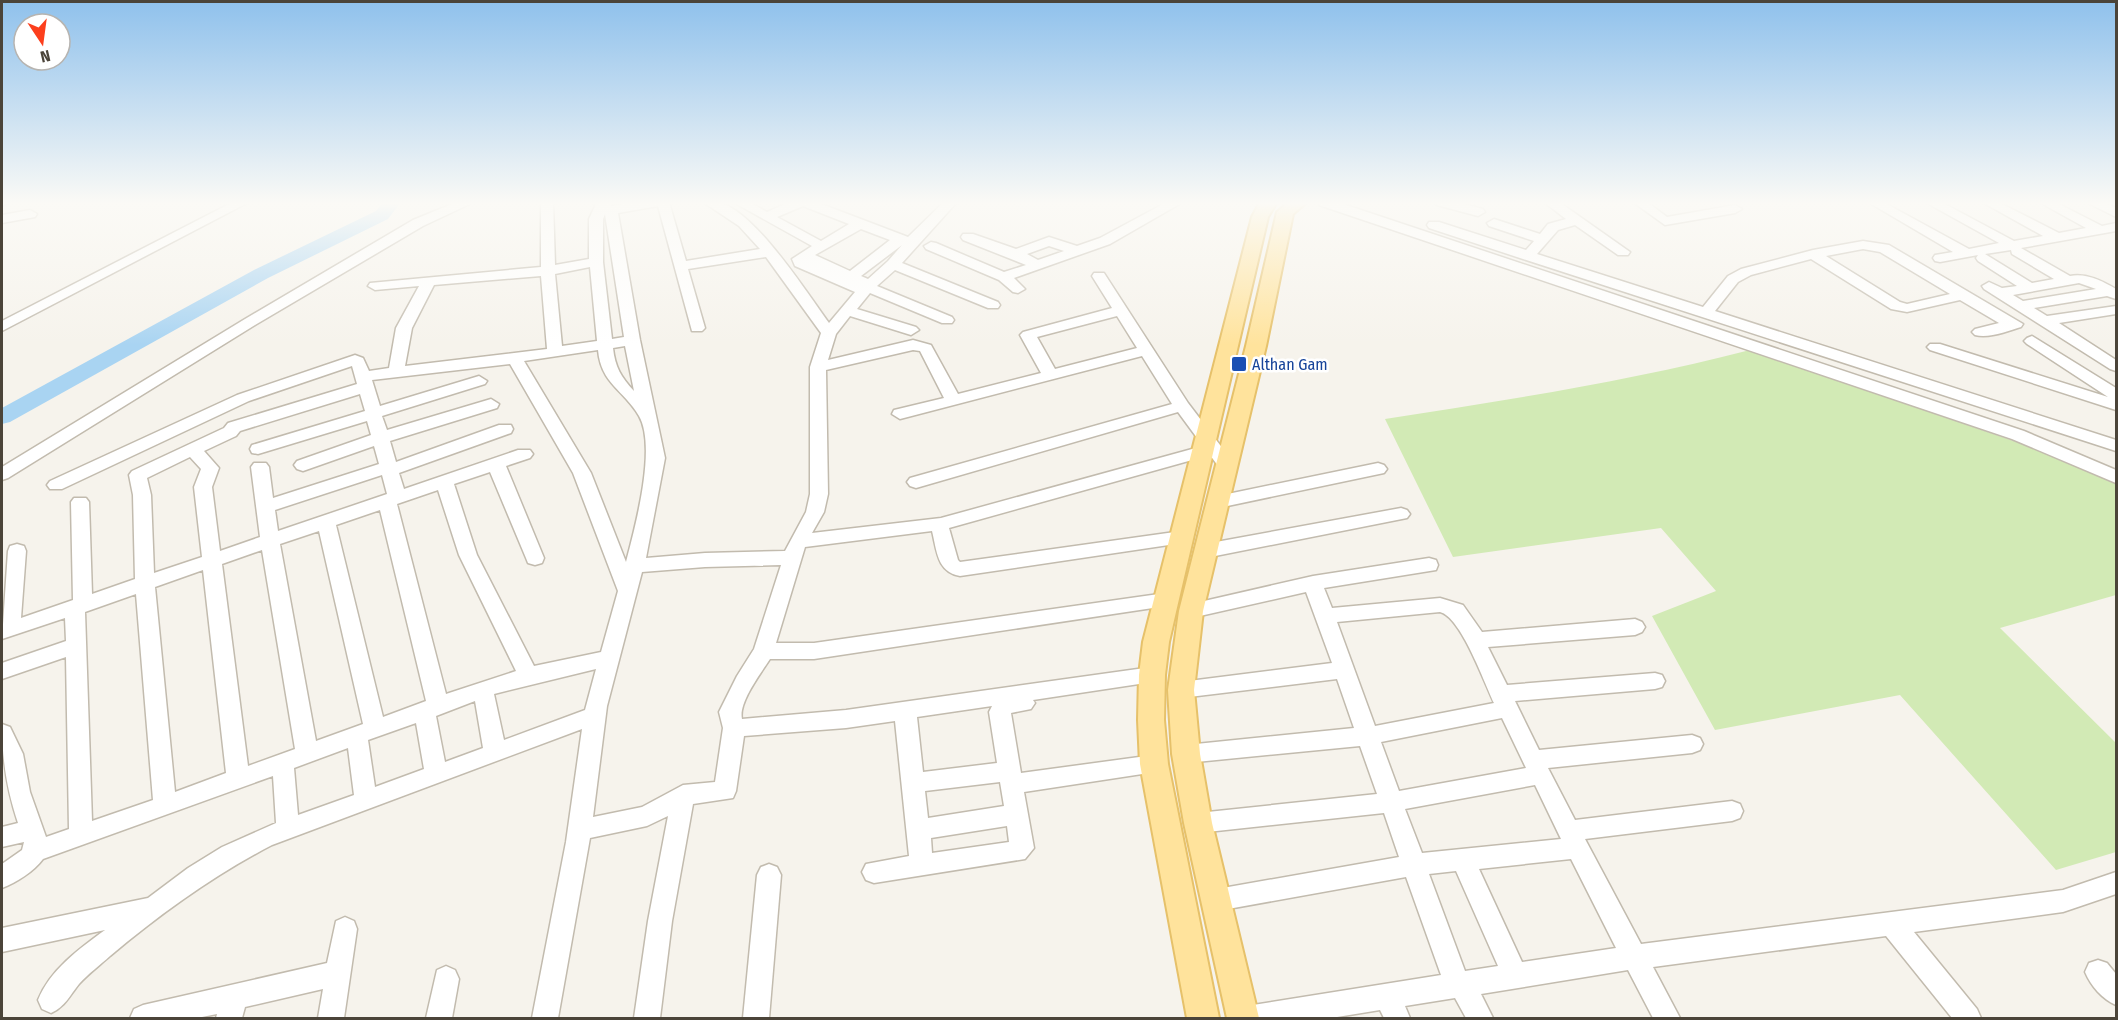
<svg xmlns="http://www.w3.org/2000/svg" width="2118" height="1020" font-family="'Fira Sans Condensed',sans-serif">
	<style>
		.green { fill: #d2eab5 }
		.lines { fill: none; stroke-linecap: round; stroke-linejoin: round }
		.river { fill: #a9d4f2; fill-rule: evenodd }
		.minor-casing { stroke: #c2bbae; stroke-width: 3 }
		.major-casing { stroke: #e6c16a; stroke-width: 4 }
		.minor { fill: #fff; fill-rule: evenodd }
		.major { fill: #ffe39c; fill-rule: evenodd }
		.transit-dot { fill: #1a4fb4; stroke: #fff; stroke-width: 2 }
		.labels { text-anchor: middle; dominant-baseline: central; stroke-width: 5; stroke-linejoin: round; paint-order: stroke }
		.transit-label { font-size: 16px; fill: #164399; stroke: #fff; text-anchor: start }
	</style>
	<rect width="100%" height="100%" fill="#f6f3ec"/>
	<!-- green -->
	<path class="green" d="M1750 350 2080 464 2116 484V595L2000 628 2116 743V852L2056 870 1900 695 1715 730 1652 616 1716 591 1661 528 1453 557 1385 419C1508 400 1630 381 1750 350Z"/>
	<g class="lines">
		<!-- river -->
		<path class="river" d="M383 202H401L388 219 268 278 10 422 2 424V408L254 270 376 211Z"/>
		<defs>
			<g id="minor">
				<path d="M2 202H9L2 206Z"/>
				<path d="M233 202H249L2 331V321Z"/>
				<path d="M457 202H474L423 226 255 325 8 478 2 480V467L245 319 413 220Z"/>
				<path d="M541 202H553L555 265 589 259V219L597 202H612L611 206 636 202H669L686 261 760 249 739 226 703 202C707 202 712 201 717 202 753 208 807 293 829 323L855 292 795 266 792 259 812 246 733 202H749L767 212 790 202H816L908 237 944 202H957L902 263 998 302 1000 305 998 308H988L895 270 877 286 952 317 954 320 952 323H942L870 293 857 309 916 327 919 330 911 335 850 316 836 334 828 360 913 340 931 345 958 394 1041 373 1020 335 1023 332 1112 308 1092 276 1094 273H1104L1188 403 1236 466 1233 470H1221L1210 455 949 528 958 560 960 562 1182 531 1189 532 1191 537 1189 542 960 576C937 572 937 551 932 531L805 547 776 643H814L1166 593 1173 595 1176 600 1173 605 814 659H770C761 673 738 703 742 719L846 710 1152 667 1159 669 1162 675 1159 681 1033 700 1035 703 1031 709 1011 713 1021 773 1154 755 1162 757 1165 764 1162 771 1024 792 1034 848 1025 859 874 883 866 880 862 872 866 864 909 856 895 721 846 728 744 736 736 791 733 798 693 804 672 921 660 1018H634L648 921 668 816 647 826 590 838 558 1018H532L566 842 582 729 272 845C214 875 160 914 110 956 100 965 88 974 79 984 70 995 65 1007 51 1013L42 1009 38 1000C50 970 79 949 105 930L2 952V928L148 898 188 868 222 847 276 823 273 776 43 859C34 871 16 883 2 888V864L22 850 24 842 2 847V827L18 823C7 790 2 760 2 724L10 727 23 754 30 792 46 837 69 829 66 657 2 679V663L66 641 65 618 2 639 8 551 10 546 17 544 24 546 26 551 21 618 73 600 71 502 74 498H86L89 502 92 594 135 579 133 495 129 475 132 471 224 428 228 423 357 384 352 366 249 401 62 489H50L47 485 50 481 237 395 355 355 363 358 369 371 389 368 396 328 419 286 375 290 368 286 370 283 541 267ZM658 206 692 331H702L705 328 688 269 766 257 821 333 810 367V494L806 512 785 551 705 553 646 558 665 458 640 340 618 213ZM803 206 849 224 821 241 777 217ZM605 214 624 337 612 339 603 262V219ZM861 229 890 240 850 271 815 255ZM902 245 888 261 868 279 861 276ZM590 267 597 341 562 346 555 274ZM541 276 547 349 405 366 412 328 434 285ZM1117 316 1137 348 1055 369 1037 337ZM625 346 634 391C621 377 615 367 613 348ZM598 350C601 384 624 390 639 416 657 447 635 528 626 562L591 473 524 361ZM913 350 920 351 944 398 894 410 892 414 900 419 1142 356 1172 404 910 478 907 482 910 486 916 488 1178 412 1203 446 941 518 812 533 824 512 828 494 826 370ZM510 364 573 473 618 591 601 652 534 666 477 555 454 484 490 472 526 558 528 563 535 565 542 563 544 558 506 466 530 458 533 454 530 450H518L404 489 399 473 511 433 513 429 511 425H499L396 462 390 441 497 408 499 404 491 399 387 430 382 416 485 384 487 381 479 376 380 406 372 380ZM360 394 365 411 252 445 250 449 252 453 258 454 367 421 371 435 297 461 294 465 297 469 303 471 374 446 379 464 273 498 269 467 266 463H254L251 467 260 537 220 551 212 487 219 468 204 451 236 436 240 431ZM190 457 201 469 194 487 202 557 154 573 151 495 147 478ZM382 475 387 494 278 531 275 510ZM438 490 459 555 516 671 446 694 397 504ZM380 510 426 701 383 717 336 525ZM319 531 363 724 316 741 280 544ZM262 550 295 749 248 766 222 564ZM781 565 754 649 737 676 719 712 723 728 715 782 683 785 642 807 593 817 607 706 642 572 705 567ZM203 570 226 773 175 792 155 587ZM136 594 153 800 92 821 85 612ZM596 669 585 710 504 740 494 694ZM475 701 483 748 445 762 436 716ZM992 706 989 712 997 763 923 772 917 717ZM416 723 424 769 375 787 368 740ZM348 748 354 795 298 815 294 768ZM1000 782 1004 806 928 818 925 791ZM1007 826 1009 842 932 853 931 838Z"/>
				<path d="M1167 202H1183L1110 244 1014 278 1025 289 1018 293 1013 292 999 280 926 249 924 246 931 242 936 243 1004 272 1026 265 963 240 961 237 963 234H973L1016 249 1049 237 1077 246 1100 238ZM1049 246 1064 251 1038 260 1027 254Z"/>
				<path d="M1318 202H1337L2024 431 2116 470V483L2012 439 1319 205Z"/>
				<path d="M1436 202H1456L1483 209 1485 212 1478 216 1437 205Z"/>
				<path d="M1544 202H1559L1630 252 1628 255H1618L1575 225 1558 230 1537 254 1703 307 1728 276 1741 269 1813 250 1863 241 1889 245 2023 324 2021 327C2008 331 1988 339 1975 335L1972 332 1975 329 1999 323 1960 300 1907 312 1891 309 1811 259 1751 275 1738 282 1715 311 2116 440V451L1523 259 1429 228 1427 225 1429 222H1439L1526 250 1534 241 1489 226 1487 223 1494 219 1540 234 1548 224 1566 219ZM1863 249 1880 252 1950 294 1907 304 1900 302 1826 256Z"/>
				<path d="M1633 202H1647L1667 217 1735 205 1742 209 1735 213 1665 225Z"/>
				<path d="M1868 202H1883L1969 249 1999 243 1925 202H1941L2014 241 2043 236 1982 202H1998L2059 233 2086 228 2039 202H2055L2102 226 2116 223V231L2021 248 2070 276C2087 273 2102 281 2116 289V299L2107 296 2034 308 2047 316 2116 306V314L2059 323 2116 360V371L2110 369 1984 289 1982 286 1989 282 2002 288 2017 286 1978 261 1976 258 1978 255 1940 262 1935 261 1933 258 1935 255 1953 252ZM2011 250 2012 254 2054 279 2032 283 1985 254ZM2079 283 2096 289 2023 301 2013 295Z"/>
				<path d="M2086 202H2103L2116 208V217Z"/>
				<path d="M30 210 37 214 35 217 2 223V215Z"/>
				<path d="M2032 336 2116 388V410L1930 350 1927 347 1930 344H1940L2108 397 2027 344 2024 341 2027 338Z"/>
				<path d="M1378 463 1384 465 1387 469 1384 473 1218 508 1212 506 1209 502 1212 498 1218 496Z"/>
				<path d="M1401 508 1407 510 1410 514 1407 518 1205 558 1198 556 1196 551 1198 546 1205 544Z"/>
				<path d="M1429 558 1436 560 1438 565 1436 570 1324 588 1332 608 1440 598 1463 605 1482 632 1635 619 1642 622 1645 627 1642 632 1635 635 1488 647 1507 685 1655 673 1662 675 1665 681 1662 687 1655 689 1515 701 1539 750 1692 735 1700 738 1703 744 1700 750 1692 753 1548 768 1575 820 1732 801 1740 804 1743 811 1740 818 1732 821 1585 839 1641 944 2063 890 2116 872V894L2063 912 1914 932 1977 1009 1981 1018H1952L1886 936 1653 967 1680 1018H1653L1628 970 1481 994 1493 1018H1466L1455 998 1405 1006 1410 1018H1384L1380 1010 1331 1018H1240L1244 1009 1253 1005 1441 975 1406 877 1217 911 1208 908 1205 900 1208 892 1217 889 1399 857 1384 813 1198 833 1190 830 1186 823 1190 816 1198 813 1377 794 1360 746 1186 763 1178 760 1175 754 1178 748 1186 745 1354 728 1337 679 1181 698 1174 696 1171 690 1174 684 1181 682 1332 663 1306 592 1191 618 1184 616 1181 611 1184 606 1191 604 1313 576ZM1440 612C1461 617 1484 682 1494 703L1375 726 1337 622ZM1502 718 1526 768 1399 791 1381 742ZM1535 785 1561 839 1422 853 1405 809ZM1571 859 1616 948 1522 962 1479 869ZM1456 871 1498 966 1465 971 1429 874Z"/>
				<path d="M769 864 777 867 781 875 769 1018H743L757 875 761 867Z"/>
				<path d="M345 917 354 921 357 929 344 1018H318L323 989 245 1007 242 1018H216L217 1014 197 1018H130L134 1009 143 1005 327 963 336 921Z"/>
				<path d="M2098 960 2107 963 2116 974V1005C2102 999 2091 986 2085 972L2089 963Z"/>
				<path d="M446 966 455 970 459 979 452 1018H426L437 970Z"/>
			</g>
			<g id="major">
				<path d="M1260 202H1277L1268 217 1169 642 1165 675 1164 720 1168 764 1219 1018H1187L1140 764 1138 720 1139 675 1143 642 1252 217Z"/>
				<path d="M1289 202H1307L1293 214 1266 346 1203 611 1194 690 1200 754 1212 823 1259 1018H1227L1184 823 1172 754 1168 690 1179 611 1246 346 1277 212Z"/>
			</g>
		</defs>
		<!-- minor casing -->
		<use href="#minor" class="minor-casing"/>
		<!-- major casing -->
		<use href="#major" class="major-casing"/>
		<!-- minor -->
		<use href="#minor" class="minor"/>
		<!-- major -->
		<use href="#major" class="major"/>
	</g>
	<!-- sky -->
	<linearGradient id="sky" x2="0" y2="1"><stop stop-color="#8fc1ec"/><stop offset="0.59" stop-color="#fbfaf6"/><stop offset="1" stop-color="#fbfaf6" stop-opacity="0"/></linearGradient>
	<rect width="2118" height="345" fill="url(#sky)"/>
	<!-- markers -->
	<rect class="transit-dot" x="1231" y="356" width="16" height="16" rx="3"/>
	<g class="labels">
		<!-- transit labels -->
		<g class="transit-label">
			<text x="1252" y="364">Althan Gam</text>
		</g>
	</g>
	<!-- border -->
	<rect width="2118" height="1020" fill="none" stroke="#4b4439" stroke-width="6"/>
	<!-- north arrow -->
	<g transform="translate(42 42) rotate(167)"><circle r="28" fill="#ffffff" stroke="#b7b4b0" stroke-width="1.5"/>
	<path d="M0-4.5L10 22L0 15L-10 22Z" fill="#fc3f1d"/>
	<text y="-9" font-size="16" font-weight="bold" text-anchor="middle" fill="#4b4439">N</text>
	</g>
</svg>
